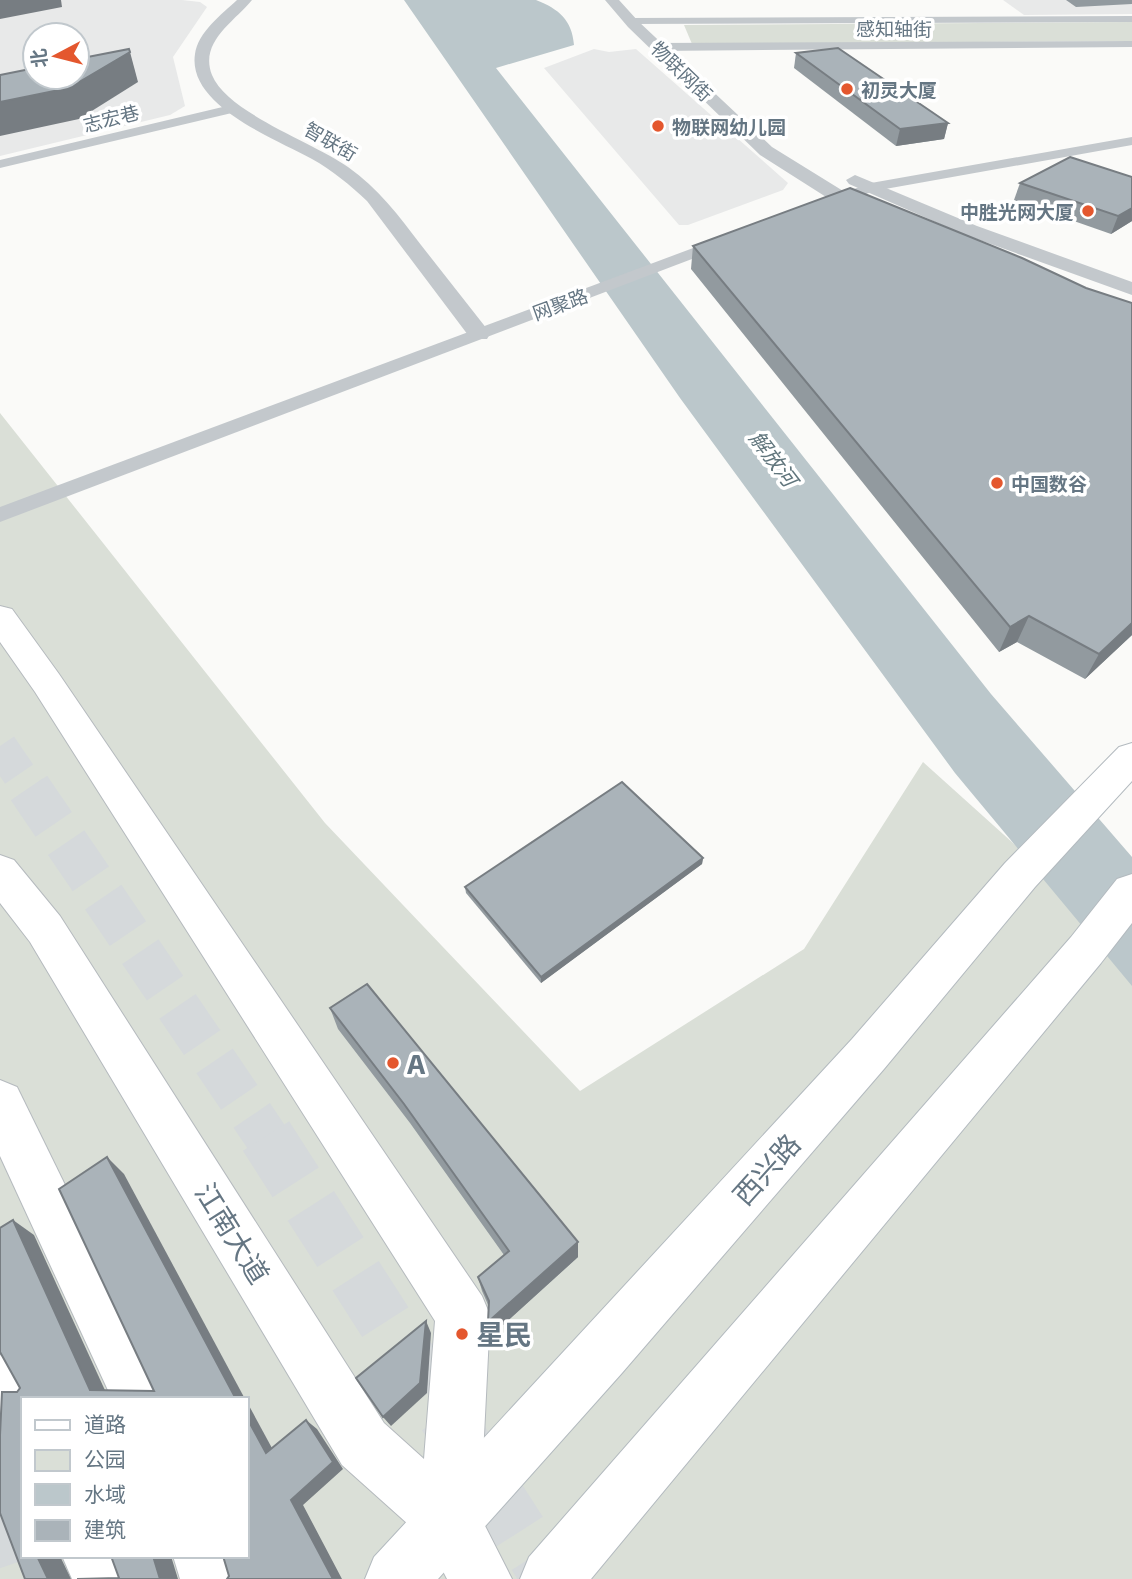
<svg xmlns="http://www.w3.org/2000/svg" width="1132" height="1579" font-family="'Exo 2','Noto Sans SC',sans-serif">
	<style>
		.built { fill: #e8e9e9; fill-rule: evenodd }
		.green { fill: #dadfd7; fill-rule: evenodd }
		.water { fill: #bbc7cb }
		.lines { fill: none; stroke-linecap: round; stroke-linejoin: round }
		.trunk-tunnel-far2 { stroke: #d5d9db; stroke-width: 34; stroke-dasharray: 34 17; stroke-linecap: butt }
		.trunk-tunnel-far1 { stroke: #d5d9db; stroke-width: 44; stroke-dasharray: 44 22; stroke-linecap: butt }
		.trunk-tunnel { stroke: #d5d9db; stroke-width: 55; stroke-dasharray: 55 28; stroke-linecap: butt }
		.secondary-casing { stroke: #b3babf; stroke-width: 2 }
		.primary-casing { stroke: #b5babe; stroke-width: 2 }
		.minor { fill: #c3c8cc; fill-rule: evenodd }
		.tertiary { fill: #c3c8cc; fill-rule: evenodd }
		.secondary { fill: #fff; fill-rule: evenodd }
		.primary { fill: #fff; fill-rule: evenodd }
		.wall { fill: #929a9f }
		.shaded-wall { fill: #777d82 }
		.building { fill: #aab3b9; stroke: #777d82; stroke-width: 2 }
		.poi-dot { fill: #e4572e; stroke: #fff; stroke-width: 2.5 }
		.labels { text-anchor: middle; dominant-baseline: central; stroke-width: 7; stroke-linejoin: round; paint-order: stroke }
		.far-street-label { font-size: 19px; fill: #657683; stroke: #fff }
		.far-poi-label { font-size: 19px; font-weight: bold; fill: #657683; stroke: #fff; text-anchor: start }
		.far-water-label { font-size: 21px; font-style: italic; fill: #60757c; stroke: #fff }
		.near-poi-label { font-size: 28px; font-weight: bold; fill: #657683; stroke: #fff; text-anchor: start }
		.near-street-label { font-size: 28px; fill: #657683; stroke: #fff }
	</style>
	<rect width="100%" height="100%" fill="#fafaf8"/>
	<!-- built -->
	<g class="built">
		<path d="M0 0H182L200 2 207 7 173 57 185 106 170 115 0 156ZM35 35H77V77H35Z"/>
		<path d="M1003 0H1132V14L1024 15Z"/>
		<path d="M594 49 609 52 636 49 788 183 783 190 688 225H679L544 68Z"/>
	</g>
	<!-- green -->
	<g class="green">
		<path d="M1132 22V41L692 44 684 25Z"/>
		<path d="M0 413 325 823 580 1091 804 949 923 762 1132 950V1579H0ZM23 1399H247V1556H23Z"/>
	</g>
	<!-- water -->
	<path class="water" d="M404 0H536C559 9 572 20 574 45L496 68 991 694 1132 857V986L955 773 680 398Z"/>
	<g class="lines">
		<!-- trunk-tunnel-far2 -->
		<path class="trunk-tunnel-far2" d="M0 746 30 790"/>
		<!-- trunk-tunnel-far1 -->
		<path class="trunk-tunnel-far1" d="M29 788 267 1138"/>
		<!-- trunk-tunnel -->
		<g class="trunk-tunnel">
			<path d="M266 1136 550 1579"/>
			<path d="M0 1510 24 1579"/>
		</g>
		<defs>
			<g id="secondary">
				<path d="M1132 743V781L1035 887 884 1069 622 1373 438 1579H365L374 1557 852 1039 1005 863 1119 747Z"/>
				<path d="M1132 874V923L1101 963 591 1579H520L529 1557 1071 937 1117 879Z"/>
			</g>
			<g id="primary">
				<path d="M0 606 12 609 59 674 482 1296 490 1315 480 1516 512 1579H447L428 1542 342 1465 30 942 0 903V855L14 860 60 916 384 1423 424 1459 435 1321 35 692 0 642Z"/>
				<path d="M0 1080 17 1087 170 1399H112L0 1156Z"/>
				<path d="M0 1355 20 1363 40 1399H23V1455L3 1446 0 1441Z"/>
				<path d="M62 1556H128L137 1579H72Z"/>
				<path d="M173 1556H235L242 1579H180Z"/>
			</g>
		</defs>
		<!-- secondary casing -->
		<use href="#secondary" class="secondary-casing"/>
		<!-- primary casing -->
		<use href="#primary" class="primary-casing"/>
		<!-- minor -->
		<g class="minor">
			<path d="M1132 16V22L630 24 624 21 630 18Z"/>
			<path d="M1132 41V47L657 51 651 47 657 43Z"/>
			<path d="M231 105 236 106V112L0 168V160Z"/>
			<path d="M1132 137V145L874 191 825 209 817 204 820 201 871 183Z"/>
			<path d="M728 235 734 237 736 240 734 243 0 522V507Z"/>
		</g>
		<!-- tertiary -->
		<g class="tertiary">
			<path d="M237 0H252C234 22 199 42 212 75 227 113 315 143 348 167 378 188 399 216 421 245 443 273 465 301 487 329L490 334 487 339H471L367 201C350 185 332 170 312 159 276 139 187 106 195 54 198 32 222 14 237 0Z"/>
			<path d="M605 0H619L638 21 772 147 848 194 884 208 887 212 884 216H870L834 202 760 155 628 27Z"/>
			<path d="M855 175 977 226 1132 282V295L963 234 849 184 846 180Z"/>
		</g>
		<!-- secondary -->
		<use href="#secondary" class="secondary"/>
		<!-- primary -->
		<use href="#primary" class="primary"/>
	</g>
	<!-- wall -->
	<g class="wall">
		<path d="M1066 0H1132V4L1076 7Z"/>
		<path d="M796 53 948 123 944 139 896 146 794 68Z"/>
		<path d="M1132 177V221L1111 234 1014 200 1020 183Z"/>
		<path d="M693 246 1086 288 1132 303V635L1085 679 1017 642 999 652 691 269Z"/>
		<path d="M703 858 702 864 541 983 466 893 465 887Z"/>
		<path d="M330 1008 578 1242V1257L492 1335 489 1307 482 1291 478 1277 504 1255 410 1123 338 1029Z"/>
	</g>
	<!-- shaded-wall -->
	<g class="shaded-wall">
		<path d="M0 0H61L62 7 0 19Z"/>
		<path d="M130 52 138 82 79 119 0 136V102Z"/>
		<path d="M948 123 944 139 896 146 900 129Z"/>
		<path d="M1132 208V221L1111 234 1118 216Z"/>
		<path d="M1029 616 1017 642 999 652 1010 627Z"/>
		<path d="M1132 623V635L1085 679 1099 654Z"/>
		<path d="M703 858 702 864 541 983V977Z"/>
		<path d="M107 1157 124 1174 245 1399H236Z"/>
		<path d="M13 1220 34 1235 109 1399 90 1390Z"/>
		<path d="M578 1242V1257L492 1335 488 1322Z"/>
		<path d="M426 1321 431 1333 427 1393 391 1426 383 1417Z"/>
		<path d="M247 1402 279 1461 266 1453 247 1418Z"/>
		<path d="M306 1420 317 1429 343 1469 303 1505 342 1579H333L291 1500Z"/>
		<path d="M37 1556H60L71 1579H48Z"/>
		<path d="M153 1556H171L178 1579H160Z"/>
	</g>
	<!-- building -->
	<g class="building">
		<path d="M838 48 948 123 900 129 796 53Z"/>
		<path d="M129 49 130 52 69 88 0 102V75L35 68V77H77V59Z"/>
		<path d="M1070 157 1132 177V208L1118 216 1020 183Z"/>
		<path d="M850 188 1022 258 1086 288 1132 303V623L1099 654 1029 616 1010 627 693 246Z"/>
		<path d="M622 782 703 858 541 977 465 887Z"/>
		<path d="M367 984 578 1242 488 1322 489 1301 478 1277 509 1251 404 1104 330 1008Z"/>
		<path d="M107 1157 236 1399H23V1556H37L48 1579H25L0 1513V1435L2 1392H17L20 1388 0 1352V1228L13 1220 90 1390 154 1391 59 1189Z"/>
		<path d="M426 1321 420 1383 383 1417 356 1378Z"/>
		<path d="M247 1418 266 1453 306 1420 333 1462 291 1500 333 1579H227L229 1576 223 1556H247Z"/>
		<path d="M111 1556H153L160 1579H165H77L119 1578Z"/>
	</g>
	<!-- markers -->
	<g class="poi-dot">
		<circle cx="847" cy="89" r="7"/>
		<circle cx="658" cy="126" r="7"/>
		<circle cx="1088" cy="211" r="7"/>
		<circle cx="997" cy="483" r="7"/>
		<circle cx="393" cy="1063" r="7"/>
		<circle cx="462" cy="1334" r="7"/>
	</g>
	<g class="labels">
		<!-- far-street labels -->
		<g class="far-street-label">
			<text x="894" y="28">感知轴街</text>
			<text transform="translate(682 71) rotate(44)">物联网街</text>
			<text transform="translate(111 118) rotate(-14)">志宏巷</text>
			<text transform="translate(331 141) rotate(30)">智联街</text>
			<text transform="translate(560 304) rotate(-20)">网聚路</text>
		</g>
		<!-- far-poi labels -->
		<g class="far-poi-label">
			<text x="861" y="89">初灵大厦</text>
			<text x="672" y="126">物联网幼儿园</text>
			<text x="1074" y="211" text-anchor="end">中胜光网大厦</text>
			<text x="1011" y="483">中国数谷</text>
		</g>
		<!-- far-water labels -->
		<g class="far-water-label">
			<text transform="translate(774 458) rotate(53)">解放河</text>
		</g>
		<!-- near-poi labels -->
		<g class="near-poi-label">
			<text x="407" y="1063">A</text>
			<text x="476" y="1334">星民</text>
		</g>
		<!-- near-street labels -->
		<g class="near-street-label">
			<text transform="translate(766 1169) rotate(-48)">西兴路</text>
			<text transform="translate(233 1233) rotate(58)">江南大道</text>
		</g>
	</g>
	<!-- legend -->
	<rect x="21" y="1397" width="228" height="161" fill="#ffffff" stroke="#c1c8cd" stroke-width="2"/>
	<rect x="35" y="1420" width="35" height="10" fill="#ffffff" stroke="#c1c8cd" stroke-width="2"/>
	<text x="84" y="1432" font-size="21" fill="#657683">道路</text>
	<rect x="35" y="1450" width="35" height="21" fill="#dadfd7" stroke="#c1c8cd" stroke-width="2"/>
	<text x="84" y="1467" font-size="21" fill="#657683">公园</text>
	<rect x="35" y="1484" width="35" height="21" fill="#bbc7cb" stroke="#c1c8cd" stroke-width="2"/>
	<text x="84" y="1502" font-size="21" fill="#657683">水域</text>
	<rect x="35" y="1520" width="35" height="21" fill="#aab3b9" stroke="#c1c8cd" stroke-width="2"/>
	<text x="84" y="1537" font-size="21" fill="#657683">建筑</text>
	<!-- north arrow -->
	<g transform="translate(56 56) rotate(263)"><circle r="33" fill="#ffffff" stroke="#c1c8cd" stroke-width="2"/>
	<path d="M0-5L12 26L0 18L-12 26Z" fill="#e4572e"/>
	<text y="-10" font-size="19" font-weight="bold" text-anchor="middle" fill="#657683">北</text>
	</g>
</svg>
